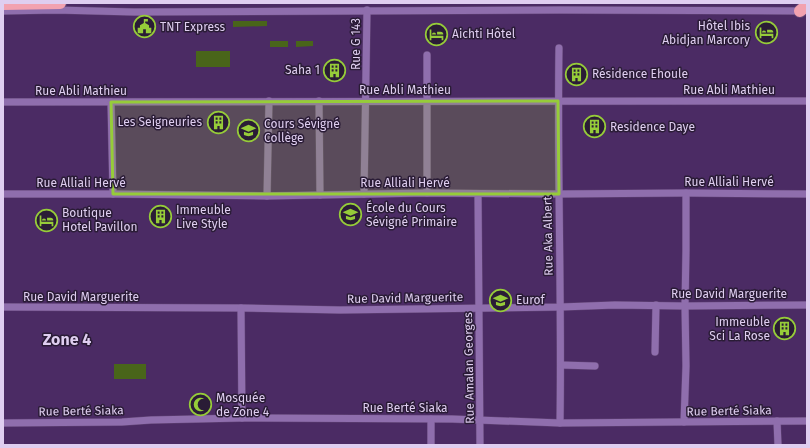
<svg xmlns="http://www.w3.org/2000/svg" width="810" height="448" font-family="'Fira Sans',sans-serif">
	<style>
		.green { fill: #49651a }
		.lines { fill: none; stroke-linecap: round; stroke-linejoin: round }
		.street-casing { stroke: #624576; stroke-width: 8 }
		.highway-casing { stroke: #624576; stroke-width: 14 }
		.street { stroke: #8f6ead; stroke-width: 7 }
		.highway { stroke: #f2a2b0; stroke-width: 12 }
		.marked { fill: #96cc39; fill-opacity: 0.2; stroke: #96cc39; stroke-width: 3; stroke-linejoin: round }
		.labels { text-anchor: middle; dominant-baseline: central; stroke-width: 3; stroke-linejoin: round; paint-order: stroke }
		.poi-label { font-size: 12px; fill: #dfcef0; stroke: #2a1c36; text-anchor: start }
		.street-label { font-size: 12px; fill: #dfcef0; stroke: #2a1c36 }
		.district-label { font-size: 16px; font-weight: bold; fill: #dfcef0; stroke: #2a1c36 }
	</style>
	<rect width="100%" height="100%" fill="#4b2b64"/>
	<!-- green -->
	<g class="green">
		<path d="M233 21H267V26L233 27Z"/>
		<rect x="270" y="41" width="18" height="6"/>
		<path d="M296 41H313V46L296 47Z"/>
		<rect x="196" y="51" width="34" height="16"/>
		<rect x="114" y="364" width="32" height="15"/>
	</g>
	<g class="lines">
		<defs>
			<g id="street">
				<path d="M3 11 56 10 134 12 560 10 803 11"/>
				<path d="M559 48C557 173 562 298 560 423"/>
				<path d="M427 55V193"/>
				<path d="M319 101 320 195"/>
				<path d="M3 102 807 101"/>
				<path d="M111 102 113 194"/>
				<path d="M3 194H113L267 196 427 193 559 194 686 193 807 194"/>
				<path d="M364 194 367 10"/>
				<path d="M478 194 480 445"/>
				<path d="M267 196 269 101"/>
				<path d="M3 307 241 308 340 310 561 307 615 305 685 306 807 305"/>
				<path d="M241 308 242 418"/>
				<path d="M655 352 656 305"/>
				<path d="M561 365 595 366"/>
				<path d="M777 421 778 445"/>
				<path d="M684 422 686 366 685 306 686 250V193"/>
				<path d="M3 423 122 422 151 420 242 418 452 419 560 423 807 421"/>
				<path d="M431 445V419"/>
			</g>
			<g id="highway">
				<path d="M3 4 60 3"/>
				<path d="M800 11 807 5"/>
			</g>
		</defs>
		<!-- street casing -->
		<use href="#street" class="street-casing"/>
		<!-- highway casing -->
		<use href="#highway" class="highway-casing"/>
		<!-- street -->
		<use href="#street" class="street"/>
		<!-- highway -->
		<use href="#highway" class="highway"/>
	</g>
	<!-- marked area -->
	<path class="marked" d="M558 101 559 194H113L111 102Z"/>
	<!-- icons -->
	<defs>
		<symbol id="civic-ring" viewBox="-11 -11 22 22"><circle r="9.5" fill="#2a1c36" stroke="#96cc39" stroke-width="1.5"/><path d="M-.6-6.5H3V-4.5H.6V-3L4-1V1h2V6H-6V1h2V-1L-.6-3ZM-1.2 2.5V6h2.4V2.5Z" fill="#96cc39"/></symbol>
		<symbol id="hotel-ring" viewBox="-11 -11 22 22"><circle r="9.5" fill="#2a1c36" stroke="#96cc39" stroke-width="1.5"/><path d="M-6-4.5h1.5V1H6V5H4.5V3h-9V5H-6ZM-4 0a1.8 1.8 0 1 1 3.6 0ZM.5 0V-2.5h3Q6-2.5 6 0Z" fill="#96cc39"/></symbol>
		<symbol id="building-ring" viewBox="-11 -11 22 22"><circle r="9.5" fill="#2a1c36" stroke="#96cc39" stroke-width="1.5"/><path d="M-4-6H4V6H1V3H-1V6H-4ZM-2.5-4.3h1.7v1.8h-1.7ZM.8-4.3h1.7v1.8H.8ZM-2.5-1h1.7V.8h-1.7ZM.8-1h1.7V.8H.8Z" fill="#96cc39"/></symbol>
		<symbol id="school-ring" viewBox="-11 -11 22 22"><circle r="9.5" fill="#2a1c36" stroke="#96cc39" stroke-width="1.5"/><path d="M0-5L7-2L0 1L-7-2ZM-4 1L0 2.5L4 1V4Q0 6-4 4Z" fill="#96cc39"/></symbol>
		<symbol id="mosque-ring" viewBox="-11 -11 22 22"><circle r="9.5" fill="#2a1c36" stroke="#96cc39" stroke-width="1.5"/><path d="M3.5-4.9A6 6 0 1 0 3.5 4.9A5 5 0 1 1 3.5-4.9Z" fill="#96cc39"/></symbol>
	</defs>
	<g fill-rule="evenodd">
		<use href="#civic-ring" x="132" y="14" width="25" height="25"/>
		<use href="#hotel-ring" x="754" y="20" width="25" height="25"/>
		<use href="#hotel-ring" x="424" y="22" width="25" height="25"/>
		<use href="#building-ring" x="322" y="58" width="25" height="25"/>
		<use href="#building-ring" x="564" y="62" width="25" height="25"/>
		<use href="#building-ring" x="206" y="110" width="25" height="25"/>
		<use href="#building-ring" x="582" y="114" width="25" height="25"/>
		<use href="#school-ring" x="236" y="118" width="25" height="25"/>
		<use href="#school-ring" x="338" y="202" width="25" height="25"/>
		<use href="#building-ring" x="148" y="204" width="25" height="25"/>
		<use href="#hotel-ring" x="34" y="208" width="25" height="25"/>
		<use href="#school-ring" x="488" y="288" width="25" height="25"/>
		<use href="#building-ring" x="772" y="316" width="25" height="25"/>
		<use href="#mosque-ring" x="188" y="392" width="25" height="25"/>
	</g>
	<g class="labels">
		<!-- poi labels -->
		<g class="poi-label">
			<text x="750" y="26" text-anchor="end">Hôtel Ibis<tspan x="750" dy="14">Abidjan Marcory</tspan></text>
			<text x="160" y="27">TNT Express</text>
			<text x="452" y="34">Aichti Hôtel</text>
			<text x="320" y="70" text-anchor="end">Saha 1</text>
			<text x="592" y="74">Résidence Ehoule</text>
			<text x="202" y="122" text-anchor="end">Les Seigneuries</text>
			<text x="264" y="124">Cours Sévigné<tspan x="264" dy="14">Collège</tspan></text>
			<text x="610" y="127">Residence Daye</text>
			<text x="366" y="208">École du Cours<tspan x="366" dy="14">Sévigné Primaire</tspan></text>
			<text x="176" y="210">Immeuble<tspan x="176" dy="14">Live Style</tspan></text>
			<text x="62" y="213">Boutique<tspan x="62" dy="14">Hotel Pavillon</tspan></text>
			<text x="516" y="300">Eurof</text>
			<text x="770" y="322" text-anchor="end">Immeuble<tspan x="770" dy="14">Sci La Rose</tspan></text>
			<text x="216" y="398">Mosquée<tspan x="216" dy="14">de Zone 4</tspan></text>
		</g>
		<!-- street labels -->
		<g class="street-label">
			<text transform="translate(356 44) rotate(-90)">Rue G 143</text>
			<text x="405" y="90">Rue Abli Mathieu</text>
			<text x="729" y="90">Rue Abli Mathieu</text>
			<text x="81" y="91">Rue Abli Mathieu</text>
			<text x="729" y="182">Rue Alliali Hervé</text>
			<text x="81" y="183">Rue Alliali Hervé</text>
			<text x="405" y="183">Rue Alliali Hervé</text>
			<text transform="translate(548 236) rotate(-91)">Rue Aka Albert</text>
			<text x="729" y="294">Rue David Marguerite</text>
			<text x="81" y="297">Rue David Marguerite</text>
			<text transform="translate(405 298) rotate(-1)">Rue David Marguerite</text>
			<text transform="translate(469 368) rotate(-91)">Rue Amalan Georges</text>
			<text x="405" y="408">Rue Berté Siaka</text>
			<text transform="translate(81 411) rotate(-1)">Rue Berté Siaka</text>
			<text transform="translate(729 411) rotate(-1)">Rue Berté Siaka</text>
		</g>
		<!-- district labels -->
		<g class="district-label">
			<text x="67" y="339">Zone 4</text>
		</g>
	</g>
	<!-- border -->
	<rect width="810" height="448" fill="none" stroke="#dfcef0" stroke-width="8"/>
</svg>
